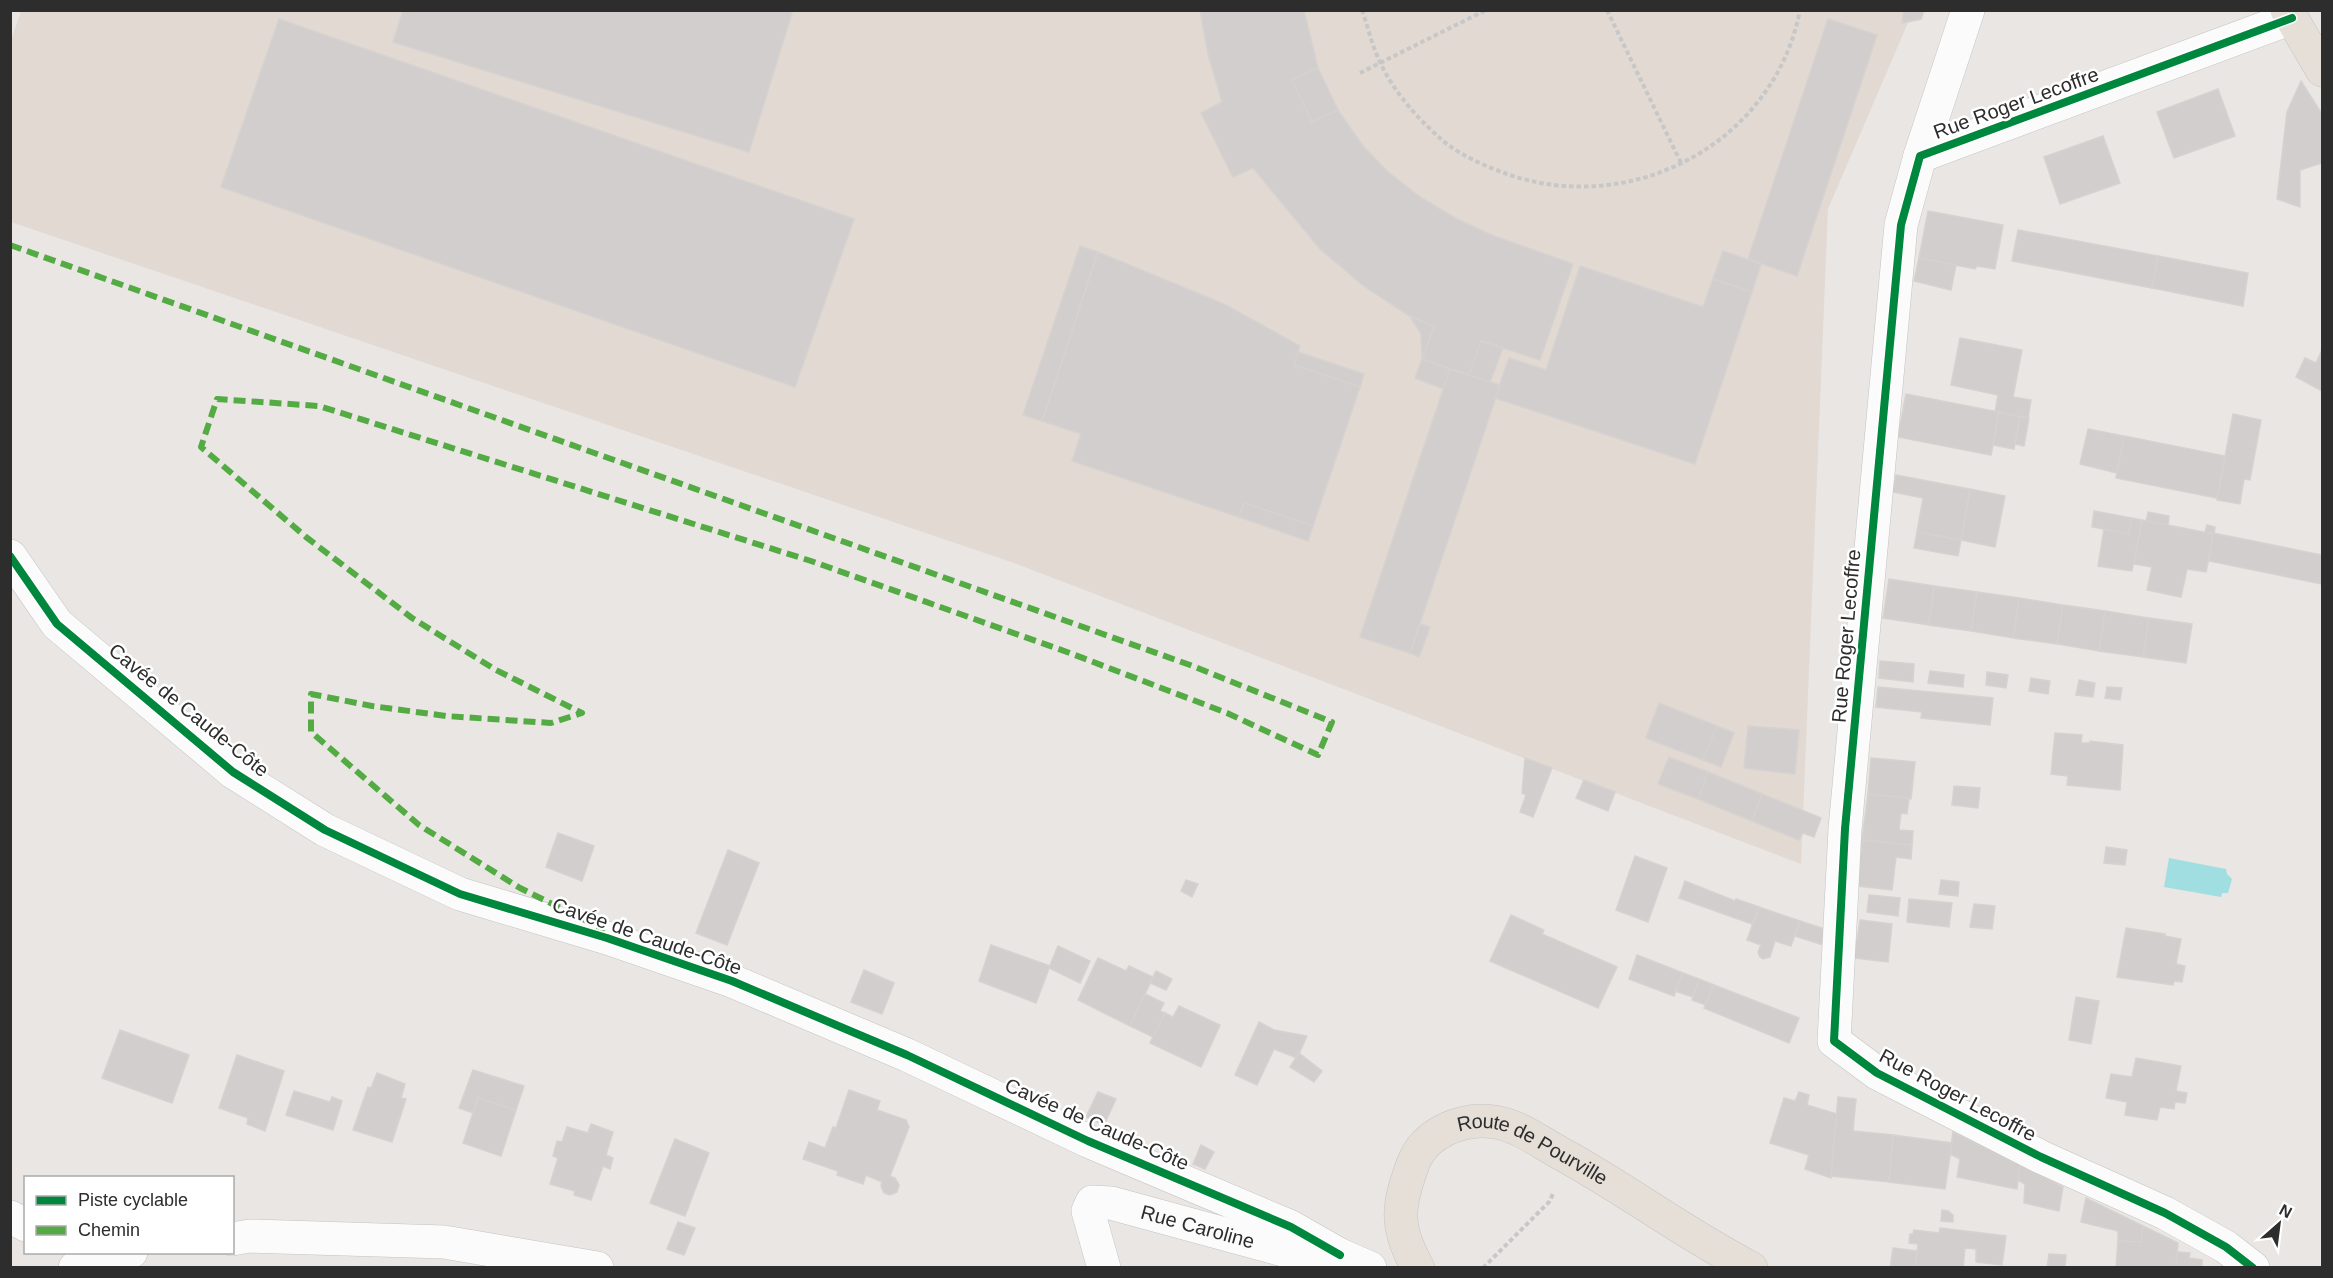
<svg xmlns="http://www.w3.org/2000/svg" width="2333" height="1278" font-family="Arial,sans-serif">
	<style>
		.education { fill: #e1d9d2 }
		.water { fill: #a1dee2 }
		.building { fill: #d1cecd; stroke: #d5d2d0; stroke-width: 1.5 }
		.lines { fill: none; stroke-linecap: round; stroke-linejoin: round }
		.minor-casing { stroke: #c4c3c4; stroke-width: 34 }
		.major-casing { stroke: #c5c4c3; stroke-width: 34 }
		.path { stroke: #c7c7c7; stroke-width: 4; stroke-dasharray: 4.5 3; stroke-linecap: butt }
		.minor { stroke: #fcfbfb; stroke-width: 33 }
		.major { stroke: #e6dfd7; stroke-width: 33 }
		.quiet { stroke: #54ab44; stroke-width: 6; stroke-dasharray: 12 6; stroke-linecap: butt }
		.cycleway-casing { stroke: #fff; stroke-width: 11 }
		.cycleway { stroke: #00873e; stroke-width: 8 }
		.labels { text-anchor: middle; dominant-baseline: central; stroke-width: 5; stroke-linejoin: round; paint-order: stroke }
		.street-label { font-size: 20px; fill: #2d2d2d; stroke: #fff }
	</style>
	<rect width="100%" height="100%" fill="#e9e6e4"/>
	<!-- education -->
	<path class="education" d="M21 11H1913L1828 209 1801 864 1014 563 11 222 10 43Z"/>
	<!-- water -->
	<path class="water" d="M2169 858 2226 869 2227 874 2232 879 2228 893H2222L2221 897 2164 887Z"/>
	<!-- building -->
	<g class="building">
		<path d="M403 10H793L749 152 393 42Z"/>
		<path d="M1200 10H1304L1318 68 1292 80 1312 122 1338 110 1363 146 1388 172 1420 197 1457 219 1494 236 1573 264 1540 360 1481 341 1469 375 1422 359 1434 326 1408 315 1365 287 1320 249 1253 168 1233 177 1201 113 1222 102 1208 54Z"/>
		<path d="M1904 10H1924L1921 19 1902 23Z"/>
		<path d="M279 19 854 219 795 387 221 187Z"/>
		<path d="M1828 19 1877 35 1797 276 1748 259Z"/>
		<path d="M1318 68 1338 110 1312 122 1292 80Z"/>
		<path d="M2301 81 2322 114V163L2300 170V207L2277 199 2287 112Z"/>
		<path d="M2218 89 2235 136 2174 158 2157 112Z"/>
		<path d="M2103 136 2120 183 2060 204 2044 157Z"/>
		<path d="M1928 211 2003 225 1995 269 1977 266 1975 269 1919 258Z"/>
		<path d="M2018 230 2158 256 2152 288 2012 261Z"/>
		<path d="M1080 246 1098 252 1042 421 1023 415Z"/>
		<path d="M1723 251 1761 264 1752 292 1713 279Z"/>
		<path d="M1098 252 1226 305 1300 346 1294 365 1360 387 1313 526 1244 503 1239 517 1072 461 1081 434 1042 421Z"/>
		<path d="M2158 256 2248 273 2243 306 2152 288Z"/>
		<path d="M1919 258 1956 265 1951 290 1914 281Z"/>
		<path d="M1580 266 1703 307 1713 279 1752 292 1695 464 1495 398 1509 358 1546 370Z"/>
		<path d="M1410 316 1434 326 1422 359 1421 334Z"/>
		<path d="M1960 338 2022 350 2013 397 2031 400 2028 418 1995 412 1998 395 1951 385Z"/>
		<path d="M1481 341 1503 348 1490 382 1469 375Z"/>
		<path d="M2322 350V391L2296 377 2305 358 2316 363Z"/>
		<path d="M1298 352 1364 374 1360 387 1294 365Z"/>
		<path d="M1422 359 1450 369 1444 389 1415 378Z"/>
		<path d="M1450 369 1500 385 1410 653 1360 637Z"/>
		<path d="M1906 394 1999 412 1991 455 1898 437Z"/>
		<path d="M1999 412 2020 417 2014 449 1993 445Z"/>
		<path d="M2233 414 2261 420 2250 480 2244 479 2240 504 2217 500Z"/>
		<path d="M2020 417 2029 418 2024 446 2015 444Z"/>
		<path d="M2088 429 2124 436 2117 473 2080 464Z"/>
		<path d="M2124 436 2225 456 2217 498 2116 478Z"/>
		<path d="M1896 475 1970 489 1961 540 1917 532 1923 498 1893 492Z"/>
		<path d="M1970 489 2005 496 1995 547 1961 540Z"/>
		<path d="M1244 503 1313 526 1308 541 1239 517Z"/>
		<path d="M2094 511 2132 518 2129 534 2092 527Z"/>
		<path d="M2148 512 2169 516 2168 525 2146 521Z"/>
		<path d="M2132 518 2142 520 2132 571 2098 566 2104 529 2129 534Z"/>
		<path d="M2142 520 2214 534 2206 572 2187 569 2181 597 2147 590 2152 567 2134 564Z"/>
		<path d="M2207 525 2215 527 2214 534 2205 532Z"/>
		<path d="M1917 532 1961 540 1958 556 1914 548Z"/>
		<path d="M2213 533 2322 555V584L2209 561Z"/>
		<path d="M1889 579 1934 586 1929 625 1883 618Z"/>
		<path d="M1934 586 1977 592 1971 631 1929 625Z"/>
		<path d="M1977 592 2019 598 2013 638 1971 631Z"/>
		<path d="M2019 598 2063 605 2057 644 2013 638Z"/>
		<path d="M2063 605 2105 611 2099 651 2057 644Z"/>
		<path d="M2105 611 2149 618 2143 657 2099 651Z"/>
		<path d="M2149 618 2192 624 2186 663 2143 657Z"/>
		<path d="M1420 624 1430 627 1419 657 1410 653Z"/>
		<path d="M1880 661 1914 664 1913 682 1879 678Z"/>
		<path d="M1930 671 1964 675 1963 687 1928 683Z"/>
		<path d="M1987 672 2008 675 2006 688 1986 685Z"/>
		<path d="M2031 678 2050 681 2048 694 2029 691Z"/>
		<path d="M2079 680 2095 683 2093 697 2076 695Z"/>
		<path d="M1878 687 1993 698 1990 725 1921 718 1922 712 1876 707Z"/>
		<path d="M2107 687 2122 688 2120 700 2105 698Z"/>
		<path d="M1659 703 1717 726 1703 760 1646 738Z"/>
		<path d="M1717 726 1734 733 1721 767 1703 760Z"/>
		<path d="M1748 726 1799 730 1795 774 1744 768Z"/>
		<path d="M2055 733 2082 735 2081 743H2090V741L2123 745 2120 790 2067 785 2068 776 2051 774Z"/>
		<path d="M1669 757 1708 772 1698 799 1658 784Z"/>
		<path d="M1525 758 1552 768 1533 817 1520 812 1526 795 1522 793Z"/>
		<path d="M1871 758 1915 762 1911 799 1868 794Z"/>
		<path d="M1708 772 1762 794 1752 821 1698 799Z"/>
		<path d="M1584 780 1615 792 1608 811 1576 798Z"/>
		<path d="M1954 786 1980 788 1978 808 1952 805Z"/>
		<path d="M1762 794 1821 818 1814 837 1803 833 1799 840 1752 821Z"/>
		<path d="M1868 794 1909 798 1907 814 1901 813 1899 830 1913 831 1912 845 1862 840Z"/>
		<path d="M558 833 594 846 582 881 546 867Z"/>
		<path d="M1862 840 1912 845 1911 859 1896 857 1892 890 1858 886Z"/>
		<path d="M2106 847 2127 850 2125 865 2104 863Z"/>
		<path d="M728 850 759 863 727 945 696 933Z"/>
		<path d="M1635 856 1667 868 1648 922 1616 910Z"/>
		<path d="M1186 880 1198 884 1192 897 1181 891Z"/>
		<path d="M1941 880 1959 882 1958 896 1939 894Z"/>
		<path d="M1685 881 1735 901 1736 899 1759 907 1752 924 1679 898Z"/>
		<path d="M1869 895 1900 898 1898 916 1867 912Z"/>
		<path d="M1909 899 1952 903 1949 927 1907 922Z"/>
		<path d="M1974 904 1995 906 1992 929 1970 927Z"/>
		<path d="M1759 907 1800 921 1791 946 1775 941 1770 957 1763 959 1760 957 1758 952 1761 945 1747 940Z"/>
		<path d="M1511 915 1544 930 1542 934 1617 967 1598 1008 1490 961Z"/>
		<path d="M1860 920 1892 924 1888 962 1847 957 1849 940 1857 941Z"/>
		<path d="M1800 921 1825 929 1823 945 1795 936Z"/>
		<path d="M2126 928 2165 934V936L2181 939 2176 964 2185 966 2182 982 2174 981 2173 985 2117 977Z"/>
		<path d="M991 945 1050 966 1036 1003 979 981Z"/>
		<path d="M1058 946 1090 961 1080 983 1049 968Z"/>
		<path d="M1637 955 1683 973 1674 996 1629 979Z"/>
		<path d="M1098 958 1126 971 1129 966 1153 977 1130 1026 1078 1000Z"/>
		<path d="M864 970 894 983 882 1014 851 1002Z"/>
		<path d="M1156 971 1172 979 1166 990 1150 983Z"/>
		<path d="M1683 973 1699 979 1693 997 1675 991Z"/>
		<path d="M1699 979 1714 985 1706 1005 1692 1000Z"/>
		<path d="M1714 985 1799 1018 1789 1043 1704 1008Z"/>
		<path d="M1145 994 1164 1003 1160 1011 1165 1013 1153 1037 1130 1026Z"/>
		<path d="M2076 997 2099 1001 2091 1044 2069 1040Z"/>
		<path d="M1179 1006 1220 1025 1201 1067 1150 1043 1165 1013 1173 1017Z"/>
		<path d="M1259 1022 1274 1030 1307 1036 1297 1058 1274 1049 1257 1085 1235 1075Z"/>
		<path d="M120 1030 189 1055 172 1103 102 1078Z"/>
		<path d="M1299 1053 1322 1071 1314 1082 1290 1067Z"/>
		<path d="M237 1055 284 1071 265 1131 247 1124 248 1118 219 1108Z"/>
		<path d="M2136 1058 2181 1066 2176 1091 2187 1093 2185 1103 2175 1102 2174 1109 2160 1107 2157 1120 2125 1115 2127 1102 2106 1098 2111 1074 2132 1077Z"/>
		<path d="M473 1070 524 1086 516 1110 478 1098 473 1113 459 1108Z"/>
		<path d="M377 1073 405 1084 401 1098 406 1099 392 1142 353 1130 368 1087 371 1088Z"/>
		<path d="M849 1090 880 1101 877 1110 906 1120 909 1127 890 1176 895 1178 899 1185 897 1192 890 1195 884 1193 881 1186 882 1182 866 1175 863 1184 837 1175 838 1171 803 1159 809 1142 825 1148 833 1127 836 1128Z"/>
		<path d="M294 1091 330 1102 332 1097 342 1101 333 1130 286 1115Z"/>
		<path d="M1098 1092 1116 1099 1104 1125 1086 1117Z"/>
		<path d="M1799 1092 1809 1095 1807 1105 1837 1114 1831 1178 1805 1169 1809 1155 1770 1143 1784 1098 1795 1101Z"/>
		<path d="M1838 1097 1856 1099 1853 1131 1893 1135 1889 1182 1831 1176Z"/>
		<path d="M478 1098 516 1110 501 1156 463 1143Z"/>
		<path d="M591 1124 613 1132 606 1155 613 1158 610 1169 603 1166 591 1200 574 1195 575 1191 550 1184 558 1158 553 1156 557 1141 562 1142 567 1127 588 1133Z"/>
		<path d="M1953 1132 2020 1165 2017 1189 1957 1177 1960 1159 1950 1154Z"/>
		<path d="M1893 1135 1952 1143 1945 1189 1889 1182Z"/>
		<path d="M675 1139 709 1153 685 1216 650 1203Z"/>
		<path d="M1201 1145 1214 1152 1205 1169 1193 1164Z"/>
		<path d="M2020 1165 2063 1187 2059 1211 2024 1203 2025 1184 2018 1180Z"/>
		<path d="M2086 1198 2143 1226 2141 1242 2118 1241V1231L2081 1222Z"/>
		<path d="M1942 1210 1948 1211 1953 1215V1222L1941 1221Z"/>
		<path d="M678 1222 695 1228 684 1255 667 1249Z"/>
		<path d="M2143 1226 2178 1243 2176 1268H2116L2118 1241 2141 1242Z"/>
		<path d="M1940 1228 2006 1236 2002 1265 1976 1262V1249L1965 1248 1963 1268H1915L1918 1244 1909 1243 1910 1234H1913L1914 1230 1939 1233Z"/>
		<path d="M1893 1248 1917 1251 1915 1268H1890Z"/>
		<path d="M2177 1252 2190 1253 2189 1258 2202 1260V1268H2176Z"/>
		<path d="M2049 1254 2066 1255 2065 1268H2047Z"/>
	</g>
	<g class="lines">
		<defs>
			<g id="minor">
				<path d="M1968 10 1920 156 1901 225 1845 829 1834 1041 1877 1073 2041 1157 2165 1213 2226 1247 2253 1268"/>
				<path d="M1920 156 2292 18"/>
				<path d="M10 556 57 624 233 772 325 830 460 894 607 938 732 981 907 1055 1088 1141 1291 1227 1340 1255"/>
				<path d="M10 1217 26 1225"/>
				<path d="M232 1239 250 1236 444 1242 597 1268"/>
				<path d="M75 1268 87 1259 131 1252"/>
				<path id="s1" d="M1104 1268 1088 1211 1092 1202 1111 1203 1302 1255H1340L1370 1268"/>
			</g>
			<g id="major">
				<path d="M2287 10 2322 70"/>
				<path id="s2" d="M1418 1268C1395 1227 1397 1207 1413 1164 1425 1132 1463 1117 1495 1122 1519 1126 1540 1142 1560 1153 1626 1189 1685 1234 1751 1268"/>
			</g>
		</defs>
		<!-- minor casing -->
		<use href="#minor" class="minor-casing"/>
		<!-- major casing -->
		<use href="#major" class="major-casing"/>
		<!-- path -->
		<g class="path">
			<path d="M1362 10C1368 27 1372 46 1380 62 1393 91 1418 119 1442 140 1461 156 1487 167 1510 175 1635 217 1775 141 1800 10"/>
			<path d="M1607 10 1682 165"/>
			<path d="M1360 73 1486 10"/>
			<path d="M1483 1268 1549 1202 1554 1192"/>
		</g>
		<!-- minor -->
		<use href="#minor" class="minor"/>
		<!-- major -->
		<use href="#major" class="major"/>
		<!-- quiet -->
		<path class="quiet" d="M10 245 1190 665 1332 722 1318 755 1227 713 1067 652 811 561 319 406 217 399 201 447 306 537 412 618 496 670 582 713 551 723 446 716 372 706 311 694V732L419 825 520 888 605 930"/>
		<defs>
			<g id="cycleway">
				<path d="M10 556 57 624 233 772 325 830 460 894 607 938 732 981 907 1055 1088 1141 1291 1227 1340 1255"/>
				<path d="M2253 1268 2226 1247 2165 1213 2041 1157 1877 1073 1834 1041 1845 829 1901 225 1920 156 2292 18"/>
			</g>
		</defs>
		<!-- cycleway casing -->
		<use href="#cycleway" class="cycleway-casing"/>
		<!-- cycleway -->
		<use href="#cycleway" class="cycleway"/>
	</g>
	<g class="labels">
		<!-- street labels -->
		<g class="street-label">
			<text transform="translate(2016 103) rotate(-20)">Rue Roger Lecoffre</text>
			<text transform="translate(1846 636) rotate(-85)">Rue Roger Lecoffre</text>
			<text transform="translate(189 710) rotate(39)">Cavée de Caude-Côte</text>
			<text transform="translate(647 936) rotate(19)">Cavée de Caude-Côte</text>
			<text transform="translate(1958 1095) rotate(28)">Rue Roger Lecoffre</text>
			<text transform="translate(1097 1124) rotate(24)">Cavée de Caude-Côte</text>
			<text stroke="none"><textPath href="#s2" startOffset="252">Route de Pourville</textPath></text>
			<text stroke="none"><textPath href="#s1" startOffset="178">Rue Caroline</textPath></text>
		</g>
	</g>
	<!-- border -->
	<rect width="2333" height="1278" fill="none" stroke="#2d2d2d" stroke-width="24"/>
	<!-- legend -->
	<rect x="24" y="1176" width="210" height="78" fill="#ffffff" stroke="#ababab" stroke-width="1.5"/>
	<rect x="36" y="1196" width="30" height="9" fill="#00873e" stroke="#ababab" stroke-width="1.5"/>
	<text x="78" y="1206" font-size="18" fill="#2d2d2d">Piste cyclable</text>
	<rect x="36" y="1226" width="30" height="9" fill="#54ab44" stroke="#ababab" stroke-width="1.5"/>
	<text x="78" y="1236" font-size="18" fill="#2d2d2d">Chemin</text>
	<!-- north arrow -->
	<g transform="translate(2279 1224) rotate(28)" stroke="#ffffff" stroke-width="4.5" paint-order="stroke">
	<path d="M0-4.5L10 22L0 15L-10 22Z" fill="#2d2d2d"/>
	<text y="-9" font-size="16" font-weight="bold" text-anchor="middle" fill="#2d2d2d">N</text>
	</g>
</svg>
